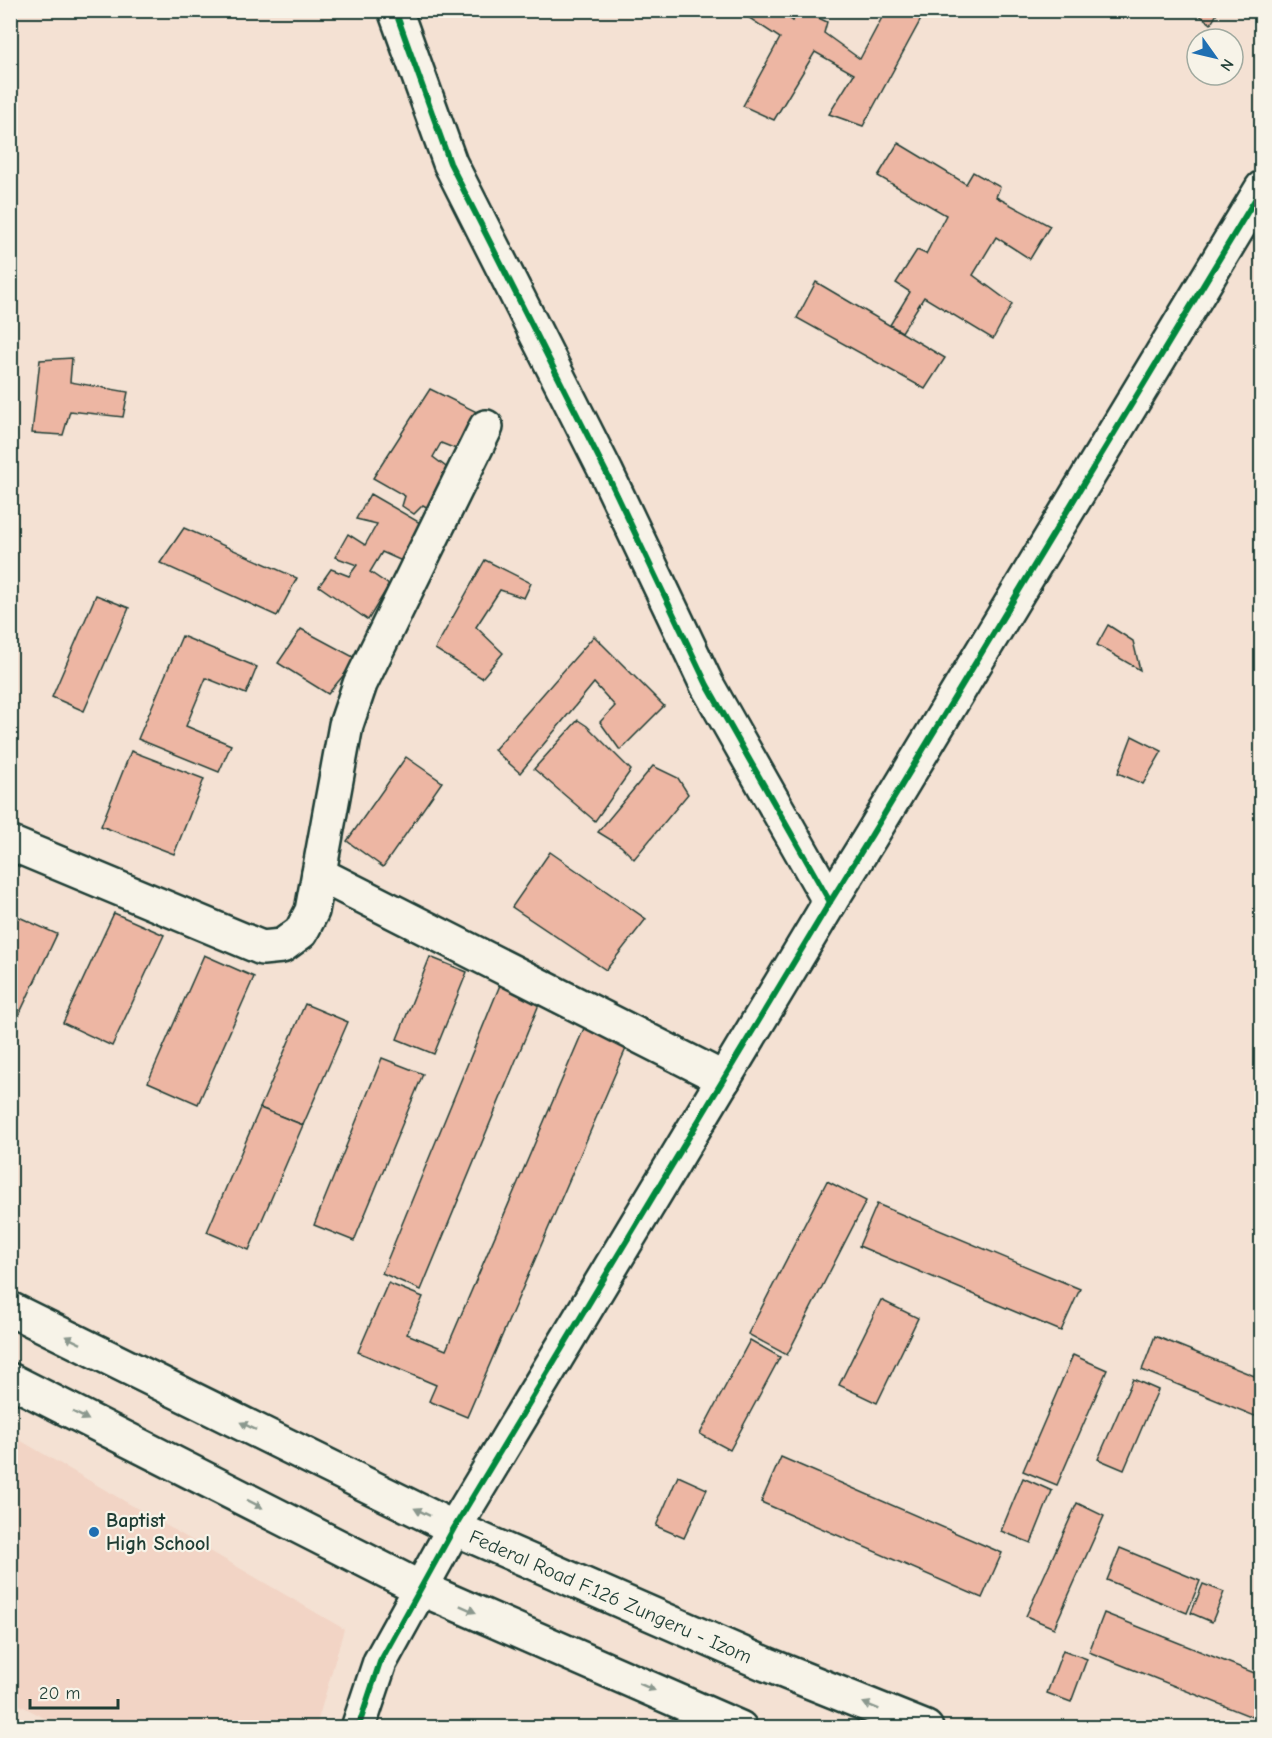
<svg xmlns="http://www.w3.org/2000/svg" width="1272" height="1738" font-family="'Comic Neue',sans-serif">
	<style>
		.built { fill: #f2d4c5 }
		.building { fill: #edb6a3; stroke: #1f3d34; stroke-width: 1.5 }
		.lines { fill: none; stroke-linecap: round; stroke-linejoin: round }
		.minor-casing { stroke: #1f3d34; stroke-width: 38 }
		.major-casing { stroke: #1f3d34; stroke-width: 38 }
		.minor { stroke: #f7f3e8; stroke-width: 33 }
		.major { stroke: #f7f3e8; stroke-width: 33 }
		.cycleway-casing { stroke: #f7f3e8; stroke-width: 10 }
		.cycleway { stroke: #00873e; stroke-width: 6 }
		.oneway { fill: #8b988e }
		.poi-dot { fill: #1f6fb2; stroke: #f7f3e8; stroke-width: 2 }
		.labels { text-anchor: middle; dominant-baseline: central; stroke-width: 4.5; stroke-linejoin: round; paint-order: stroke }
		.poi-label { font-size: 20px; font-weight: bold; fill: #1f3d34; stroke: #f7f3e8; text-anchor: start }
		.street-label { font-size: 20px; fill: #1f3d34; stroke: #f7f3e8 }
	</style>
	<rect width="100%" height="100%" fill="#f4e1d3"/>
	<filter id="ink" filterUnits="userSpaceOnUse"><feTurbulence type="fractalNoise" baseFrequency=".0167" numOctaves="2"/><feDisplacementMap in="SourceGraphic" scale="12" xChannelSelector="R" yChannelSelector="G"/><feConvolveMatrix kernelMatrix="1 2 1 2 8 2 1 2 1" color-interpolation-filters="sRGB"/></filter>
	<g filter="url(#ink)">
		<!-- built -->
		<path class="built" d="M11 1435 344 1629 316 1727H61L11 1700Z"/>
		<!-- building -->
		<g class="building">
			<path d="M737 10H778L793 21 798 10H802L827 22 824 33 860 59 886 10H926L863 126 829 114 854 74 815 52 774 120 743 106 780 38Z"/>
			<path d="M1193 10H1219L1211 24Z"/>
			<path d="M898 143 966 184 973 172 1000 187 996 197 1050 226 1030 259 996 237 973 275 1012 304 993 339 924 297 902 332 890 325 910 292 896 283 917 250 926 254 946 215 878 176Z"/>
			<path d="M816 282 945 358 925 389 797 318Z"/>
			<path d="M72 358 70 382 128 392 123 417 70 411 63 435 32 433 40 360Z"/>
			<path d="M430 389 483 415 466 453 441 443 433 457 454 473 430 509 423 505 414 514 402 506 405 496 373 478Z"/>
			<path d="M370 494 422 524 402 561 382 552 370 572 389 585 368 620 319 586 331 569 349 576 357 565 335 557 348 534 365 545 377 524 356 519Z"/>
			<path d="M184 528 297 578 277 616 160 563Z"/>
			<path d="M485 560 531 583 524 598 500 590 476 627 503 653 482 678 435 649Z"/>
			<path d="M96 595 129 608 84 711 52 697Z"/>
			<path d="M1108 625 1133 641 1140 670 1097 645Z"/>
			<path d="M301 629 357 659 328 694 278 663Z"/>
			<path d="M182 636 257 667 246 694 206 678 186 726 231 745 219 772 138 739Z"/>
			<path d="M594 636 664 706 620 750 600 722 615 706 594 683 520 773 494 750Z"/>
			<path d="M578 720 587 726 631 770 595 821 534 769Z"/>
			<path d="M1132 736 1162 751 1143 784 1118 773Z"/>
			<path d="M131 751 204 779 174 854 101 826Z"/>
			<path d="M406 757 442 782 383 867 347 841Z"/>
			<path d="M653 766 678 778 688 794 634 859 621 846 598 832Z"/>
			<path d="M550 852 646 919 606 970 512 907Z"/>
			<path d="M10 913 57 934 10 1034Z"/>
			<path d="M114 913 164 935 112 1046 63 1023Z"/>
			<path d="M204 955 254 977 198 1104 148 1082Z"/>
			<path d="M430 957 467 972 434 1054 397 1039Z"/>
			<path d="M500 985 540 1002 421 1290 382 1273Z"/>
			<path d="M305 1004 348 1022 303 1125 260 1108Z"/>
			<path d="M588 1019 631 1037 467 1417 429 1401 436 1385 358 1352 388 1283 423 1297 407 1334 446 1350Z"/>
			<path d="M382 1058 423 1074 354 1241 314 1225Z"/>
			<path d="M260 1108 303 1125 249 1250 207 1232Z"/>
			<path d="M827 1181 866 1201 787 1355 748 1334Z"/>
			<path d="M877 1204 1080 1289 1061 1331 859 1246Z"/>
			<path d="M881 1300 918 1318 877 1403 839 1385Z"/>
			<path d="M1155 1336 1262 1379V1419L1142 1370Z"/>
			<path d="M750 1340 780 1357 730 1450 700 1434Z"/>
			<path d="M1073 1355 1107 1370 1057 1485 1023 1471Z"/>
			<path d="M1133 1379 1158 1390 1124 1470 1098 1459Z"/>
			<path d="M781 1457 1002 1553 982 1598 761 1502Z"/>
			<path d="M678 1476 707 1489 684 1538 656 1526Z"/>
			<path d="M1023 1478 1052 1491 1031 1543 1001 1531Z"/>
			<path d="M1077 1503 1104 1516 1054 1628 1026 1616Z"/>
			<path d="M1120 1548 1200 1581 1187 1613 1107 1580Z"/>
			<path d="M1203 1584 1224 1592 1212 1622 1191 1613Z"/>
			<path d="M1104 1613 1262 1676V1721L1089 1652Z"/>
			<path d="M1063 1650 1087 1659 1071 1702 1047 1693Z"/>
		</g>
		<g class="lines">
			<defs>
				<g id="minor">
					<path d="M395 10 450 163 606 472 707 685 830 902"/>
					<path d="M10 843 262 948 282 946 301 932 312 911 346 725 360 684 486 427"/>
					<path d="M319 874 724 1079"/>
					<path d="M358 1728 380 1662 454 1528 830 902 871 836 1262 188"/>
				</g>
				<g id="major">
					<path id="s1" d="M10 1309 454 1528 766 1664 926 1728"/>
					<path d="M10 1380 420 1588 740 1728"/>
				</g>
			</defs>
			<!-- minor casing -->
			<use href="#minor" class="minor-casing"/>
			<!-- major casing -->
			<use href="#major" class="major-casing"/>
			<!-- minor -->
			<use href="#minor" class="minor"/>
			<!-- major -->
			<use href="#major" class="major"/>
			<defs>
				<g id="cycleway">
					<path d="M395 10 450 163 606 472 707 685 830 902"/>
					<path d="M358 1728 380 1662 454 1528 830 902 871 836 1262 188"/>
				</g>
			</defs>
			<!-- cycleway casing -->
			<use href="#cycleway" class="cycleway-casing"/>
			<!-- cycleway -->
			<use href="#cycleway" class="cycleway"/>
		</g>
		<!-- one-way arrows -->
		<defs><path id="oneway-solid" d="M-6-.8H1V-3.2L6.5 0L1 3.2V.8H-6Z" transform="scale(1.5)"/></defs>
		<g class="oneway">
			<use href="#oneway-solid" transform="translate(73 1340) rotate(-154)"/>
			<use href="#oneway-solid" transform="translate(81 1416) rotate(27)"/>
			<use href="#oneway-solid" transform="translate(248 1426) rotate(-154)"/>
			<use href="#oneway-solid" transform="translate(255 1504) rotate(27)"/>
			<use href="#oneway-solid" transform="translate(422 1512) rotate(-154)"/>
			<use href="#oneway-solid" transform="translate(468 1609) rotate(24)"/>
			<use href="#oneway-solid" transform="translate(647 1687) rotate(24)"/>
			<use href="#oneway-solid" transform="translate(871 1706) rotate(-158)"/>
		</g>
	</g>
	<!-- markers -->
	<circle class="poi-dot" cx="94" cy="1532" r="6"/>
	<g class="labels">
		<!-- poi labels -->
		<g class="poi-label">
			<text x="106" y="1520">Baptist<tspan x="106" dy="23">High School</tspan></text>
		</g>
		<!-- street labels -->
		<g class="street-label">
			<text stroke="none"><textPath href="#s1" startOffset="666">Federal Road F.126 Zungeru - Izom</textPath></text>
		</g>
	</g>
	<!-- margin -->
	<rect width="1272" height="1738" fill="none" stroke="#f7f3e8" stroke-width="36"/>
	<rect x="18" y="18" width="1236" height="1702" fill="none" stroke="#1f3d34" stroke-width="2" filter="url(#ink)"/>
	<!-- north arrow -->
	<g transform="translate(1215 57) rotate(124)"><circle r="28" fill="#f7f3e8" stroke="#a1aaa0" stroke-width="1.5"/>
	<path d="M0-4.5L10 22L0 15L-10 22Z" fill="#1f6fb2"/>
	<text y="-9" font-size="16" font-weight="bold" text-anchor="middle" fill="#1f3d34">N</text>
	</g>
	<!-- scale -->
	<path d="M30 1699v9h88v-9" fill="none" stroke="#1f3d34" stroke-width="3"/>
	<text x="39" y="1699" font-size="18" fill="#1f3d34" stroke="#f7f3e8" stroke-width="4.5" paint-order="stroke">20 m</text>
</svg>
